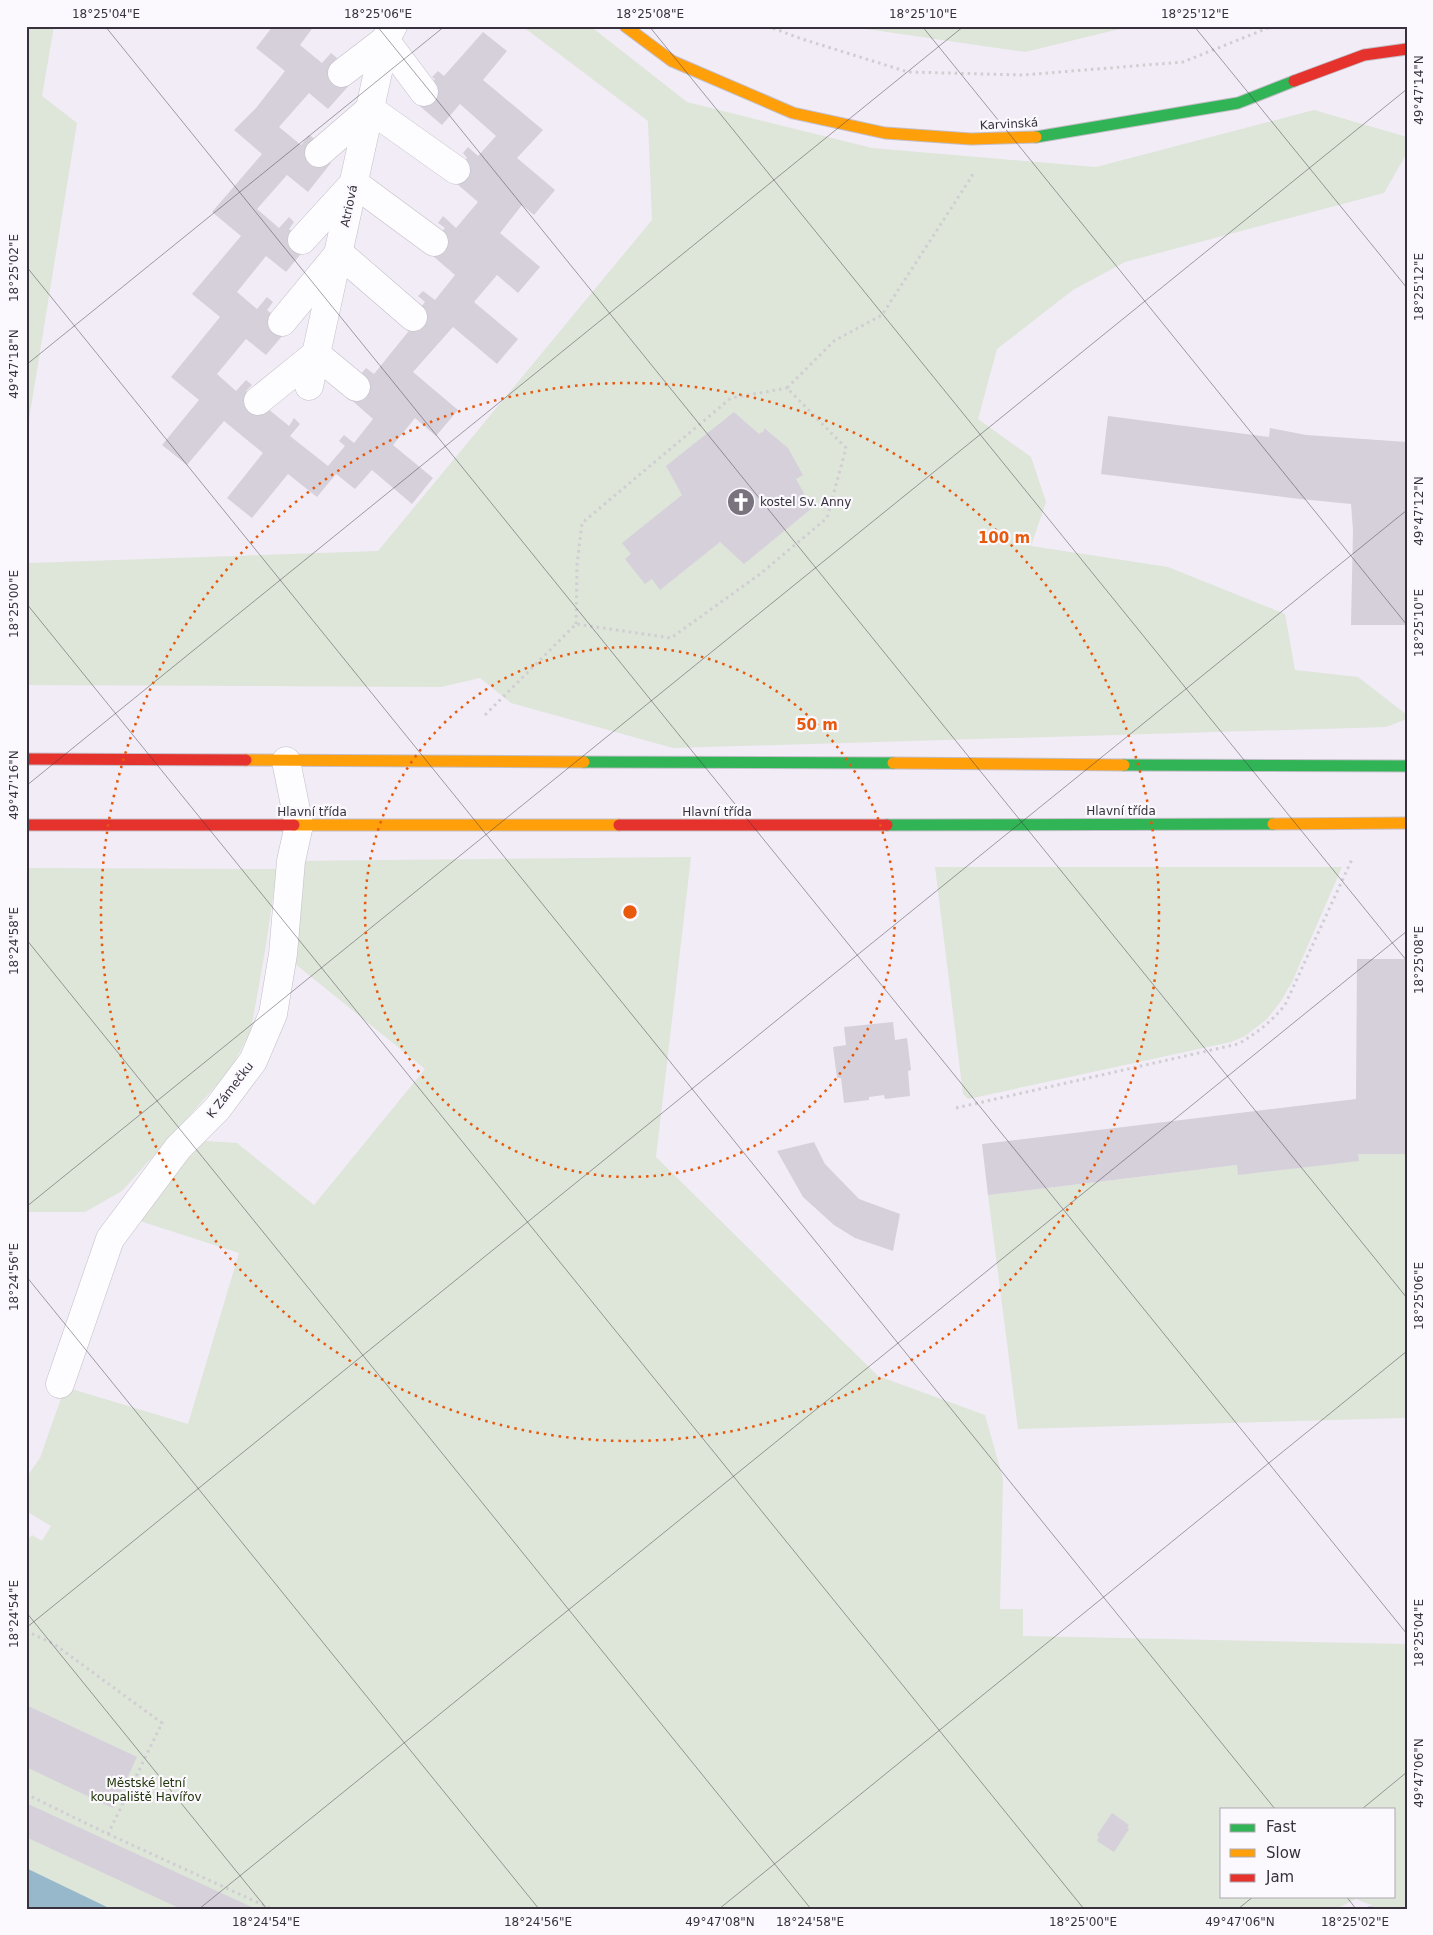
<svg xmlns="http://www.w3.org/2000/svg" width="1433" height="1935" font-family="'DejaVu Sans',sans-serif">
	<style>
		.green { fill: #dee5d9; fill-rule: evenodd }
		.water { fill: #97b8cb }
		.building { fill: #d6d0db }
		.lines { fill: none; stroke-linecap: round; stroke-linejoin: round }
		.street-casing { stroke: #c3bec8; stroke-width: 29 }
		.fast-casing { stroke: #c3bec8; stroke-width: 13 }
		.slow-casing { stroke: #c3bec8; stroke-width: 13 }
		.jam-casing { stroke: #c3bec8; stroke-width: 13 }
		.path { stroke: #d0ced2; stroke-width: 3; stroke-dasharray: 2.5 4; stroke-linecap: butt }
		.street { stroke: #fdfcfe; stroke-width: 28 }
		.fast { stroke: #30b455; stroke-width: 11 }
		.slow { stroke: #ff9f0a; stroke-width: 11 }
		.jam { stroke: #e5322d; stroke-width: 11 }
		.ticks { fill: none; stroke: #38323e; stroke-width: 1; stroke-opacity: 0.45 }
		.ring { fill: none; stroke: #e8590c; stroke-width: 2.5; stroke-dasharray: 2.5 5 }
		.labels { text-anchor: middle; dominant-baseline: central; stroke-width: 4.5; stroke-linejoin: round; paint-order: stroke }
		.street-label { font-size: 12px; fill: #38323e; stroke: #fbf8fe }
		.poi-label { font-size: 12px; fill: #38323e; stroke: #fbf8fe; text-anchor: start }
		.park-label { font-size: 12px; fill: #203609; stroke: #fbf8fe }
		.centre { fill: #e8590c; stroke: #fbf8fe; stroke-width: 2.5 }
		.ring-label { font-size: 15px; text-anchor: middle; font-weight: bold; fill: #e8590c; stroke: #fbf8fe; stroke-width: 4.5; stroke-linejoin: round; paint-order: stroke }
		.neatline { fill: none; stroke: #38323e; stroke-width: 2 }
		.ticks-label { font-size: 12px; text-anchor: middle; fill: #38323e }
	</style>
	<rect width="100%" height="100%" fill="#f1ecf6"/>
	<!-- green -->
	<g class="green">
		<path d="M26 26H54L42 96 77 123 26 438Z"/>
		<path d="M522 26H590L687 102 872 148 1096 167 1314 110 1407 137V153L1384 193 1125 262 1073 290 997 349 978 419 1031 457 1046 502 1031 546 1168 567 1285 614 1295 670 1358 677 1407 715V719L1386 727 673 748 511 703 480 678 441 687 26 685V561L31 563 378 551 652 220 648 121Z"/>
		<path d="M846 26H1132L1025 52Z"/>
		<path d="M691 857 656 1157 878 1376 985 1415 1003 1479 1000 1609H1023V1636L1407 1644V1909H1381L1356 1899 1336 1909H26V1541L32 1535 42 1541 51 1526 26 1511V1478L40 1458 65 1387 188 1424 239 1253 140 1221 178 1167 205 1141 237 1143 314 1205 425 1069 283 954 291 861ZM1222 1809H1394V1896H1222Z"/>
		<path d="M935 867H1342L1292 982 1281 1001 1267 1019 1245 1036 1231 1042 968 1099 963 1094Z"/>
		<path d="M26 868 277 869 266 945 251 1030 231 1069 122 1191 85 1212H26Z"/>
		<path d="M1358 1154H1406L1405 1418 1018 1429 988 1195 1237 1165Z"/>
	</g>
	<!-- water -->
	<path class="water" d="M26 1868 111 1909H26Z"/>
	<!-- building -->
	<g class="building">
		<path d="M273 26H314L300 45 322 63 331 53 337 58 332 64 352 82 328 109 309 93 279 127 301 145 309 135 315 139 310 145 331 163 308 192 287 175 257 209 279 228 289 217 294 222 289 229 309 244 286 272 266 256 237 292 257 309 267 297 273 302 267 310 289 328 266 355 246 339 217 374 236 391 246 380 252 385 246 391 289 426 294 418 300 424 290 436 328 466 345 446 339 441 344 435 354 443 373 419 348 397 364 376 361 374 366 368 374 374 412 327 407 324 425 302 418 296 423 291 435 300 455 275 426 250 445 228 438 223 443 216 456 228 478 202 450 178 467 158 463 153 468 147 478 156 496 136 460 104 442 125 415 102 435 79 432 77 438 71 444 76 483 32 507 51 483 80 543 130 517 158 555 190 534 215 522 205 500 233 540 267 518 293 497 275 474 302 518 339 497 364 453 327 413 372 458 410 436 436 415 418 393 445 433 478 412 504 372 470 355 489 336 474 317 497 288 474 252 518 227 498 263 453 224 421 187 465 162 445 199 400 171 377 220 317 192 294 241 236 212 212 262 154 234 130 256 108 285 71 256 48Z"/>
		<path d="M734 412 759 434 764 431V428L788 448 803 475 796 479 812 508 744 564 720 542 660 590 652 579 645 584 625 559 631 554 622 543 682 495 666 466Z"/>
		<path d="M1108 416 1269 437 1270 428 1306 435 1407 442V625H1351L1353 530 1351 504 1300 499 1101 474Z"/>
		<path d="M1357 959H1407L1406 1154H1358L1359 1161 1238 1175 1237 1165 988 1195 982 1144 1356 1099Z"/>
		<path d="M893 1022 895 1040 907 1038 911 1070 908 1071 910 1096 885 1099 884 1095 869 1097V1100L844 1103 841 1078H837L833 1047 846 1045 844 1027Z"/>
		<path d="M814 1142 825 1164 859 1199 900 1214 893 1251 855 1238 834 1225 803 1197 777 1151Z"/>
		<path d="M26 1705 137 1757 113 1808 26 1767Z"/>
		<path d="M26 1803 256 1909H181L26 1837Z"/>
		<path d="M1112 1813 1129 1825 1127 1828 1129 1829 1114 1852 1097 1841 1099 1837 1097 1835Z"/>
		<path d="M1368 1906H1373L1379 1909H1366Z"/>
	</g>
	<g class="lines">
		<defs>
			<g id="street">
				<path d="M342 73 385 40 424 92"/>
				<path d="M319 153 370 109 456 170"/>
				<path d="M302 240 354 183 434 242"/>
				<path d="M282 322 339 253 413 317"/>
				<path d="M309 386 385 40 393 26"/>
				<path d="M258 401 316 354 356 387"/>
				<path d="M60 1384 110 1239 178 1148 217 1109 253 1061 273 1014 283 954 291 861 299 825 286 761"/>
			</g>
			<g id="fast">
				<path d="M1036 137 1238 103 1294 81"/>
				<path d="M584 762 893 763"/>
				<path d="M1124 765 1407 766"/>
				<path d="M887 825 1273 824"/>
			</g>
			<g id="slow">
				<path d="M625 26 672 61 793 113 885 133 971 139 1036 137"/>
				<path d="M246 760 584 762"/>
				<path d="M893 763 1124 765"/>
				<path d="M1273 824 1407 823"/>
				<path d="M294 825H619"/>
			</g>
			<g id="jam">
				<path d="M1294 81 1364 55 1407 49"/>
				<path d="M26 759 246 760"/>
				<path d="M26 825H294"/>
				<path d="M619 825H887"/>
			</g>
		</defs>
		<!-- street casing -->
		<use href="#street" class="street-casing"/>
		<!-- fast casing -->
		<use href="#fast" class="fast-casing"/>
		<!-- slow casing -->
		<use href="#slow" class="slow-casing"/>
		<!-- jam casing -->
		<use href="#jam" class="jam-casing"/>
		<!-- path -->
		<g class="path">
			<path d="M767 26 802 39 908 72 1023 75 1183 62 1273 26"/>
			<path d="M576 624 577 565 582 523 731 398 787 388"/>
			<path d="M485 715 576 624 671 638 760 574 827 518 846 448 787 388 834 341 882 315 972 176V170"/>
			<path d="M956 1108 1238 1044C1257 1033 1271 1022 1285 1005L1353 857"/>
			<path d="M26 1631 54 1644 162 1723 108 1834 26 1794"/>
			<path d="M108 1834 272 1909"/>
		</g>
		<!-- street -->
		<use href="#street" class="street"/>
		<!-- fast -->
		<use href="#fast" class="fast"/>
		<!-- slow -->
		<use href="#slow" class="slow"/>
		<!-- jam -->
		<use href="#jam" class="jam"/>
	</g>
	<!-- ticks -->
	<path class="ticks" d="M105 26 1407 1634M377 26 1407 1298M649 26 1407 961M922 26 1407 625M1194 26 1407 288M26 266 1275 1809M26 365 445 26M26 603 1084 1909M26 786 964 26M26 939 811 1909M26 1207 1407 89M26 1276 539 1909M26 1612 267 1909M26 1628 1407 510M1362 1809 1407 1772M1346 1896 1356 1909M199 1909 1407 931M719 1909 1407 1351M1238 1909 1254 1896"/>
	<!-- distance rings -->
	<g class="ring">
		<circle cx="630" cy="912" r="265"/>
		<circle cx="630" cy="912" r="529"/>
	</g>
	<!-- icons -->
	<defs>
		<symbol id="church-disc" viewBox="-11 -11 22 22"><circle r="9.5" fill="#79737e" stroke="#fbf8fe"/><path d="M-1.2-6h2.4v3.5h3.3v2.4h-3.3V6h-2.4V-.1h-3.3v-2.4h3.3Z" fill="#fff"/></symbol>
	</defs>
	<g fill-rule="evenodd">
		<use href="#church-disc" x="725" y="486" width="32" height="32"/>
	</g>
	<g class="labels">
		<!-- street labels -->
		<g class="street-label">
			<text transform="translate(1009 124) rotate(-3)">Karvinská</text>
			<text transform="translate(349 206) rotate(-78)">Atriová</text>
			<text x="1121" y="811">Hlavní třída</text>
			<text x="312" y="812">Hlavní třída</text>
			<text x="717" y="812">Hlavní třída</text>
			<text transform="translate(230 1090) rotate(-52)">K Zámečku</text>
		</g>
		<!-- poi labels -->
		<g class="poi-label">
			<text x="760" y="502">kostel Sv. Anny</text>
		</g>
		<!-- park labels -->
		<g class="park-label">
			<text x="146" y="1783">Městské letní<tspan x="146" dy="14">koupaliště Havířov</tspan></text>
		</g>
	</g>
	<circle cx="630" cy="912" r="8" class="centre"/>
	<g class="ring-label">
		<text x="1004" y="543">100 m</text>
		<text x="817" y="730">50 m</text>
	</g>
	<!-- border -->
	<rect width="1433" height="1935" fill="none" stroke="#fbf8fe" stroke-width="55"/>
	<!-- legend -->
	<rect x="1220" y="1808" width="175" height="90" fill="#fbf8fe" stroke="#ada9b1"/>
	<rect x="1230" y="1824" width="25" height="8" fill="#30b455" stroke="#ada9b1"/>
	<text x="1266" y="1832" font-size="15" fill="#38323e">Fast</text>
	<rect x="1230" y="1849" width="25" height="8" fill="#ff9f0a" stroke="#ada9b1"/>
	<text x="1266" y="1858" font-size="15" fill="#38323e">Slow</text>
	<rect x="1230" y="1874" width="25" height="8" fill="#e5322d" stroke="#ada9b1"/>
	<text x="1266" y="1882" font-size="15" fill="#38323e">Jam</text>
	<rect x="28" y="28" width="1378" height="1880" class="neatline"/>
	<g class="ticks-label">
		<text x="106" y="18">18°25'04"E</text>
		<text x="378" y="18">18°25'06"E</text>
		<text x="650" y="18">18°25'08"E</text>
		<text x="923" y="18">18°25'10"E</text>
		<text x="1195" y="18">18°25'12"E</text>
		<text transform="translate(1419 90) rotate(-90)" y="4">49°47'14"N</text>
		<text transform="translate(14 268) rotate(-90)" y="4">18°25'02"E</text>
		<text transform="translate(1419 287) rotate(-90)" y="4">18°25'12"E</text>
		<text transform="translate(14 364) rotate(-90)" y="4">49°47'18"N</text>
		<text transform="translate(1419 511) rotate(-90)" y="4">49°47'12"N</text>
		<text transform="translate(14 604) rotate(-90)" y="4">18°25'00"E</text>
		<text transform="translate(1419 623) rotate(-90)" y="4">18°25'10"E</text>
		<text transform="translate(14 785) rotate(-90)" y="4">49°47'16"N</text>
		<text transform="translate(14 941) rotate(-90)" y="4">18°24'58"E</text>
		<text transform="translate(1419 960) rotate(-90)" y="4">18°25'08"E</text>
		<text transform="translate(14 1277) rotate(-90)" y="4">18°24'56"E</text>
		<text transform="translate(1419 1296) rotate(-90)" y="4">18°25'06"E</text>
		<text transform="translate(14 1614) rotate(-90)" y="4">18°24'54"E</text>
		<text transform="translate(1419 1633) rotate(-90)" y="4">18°25'04"E</text>
		<text transform="translate(1419 1773) rotate(-90)" y="4">49°47'06"N</text>
		<text x="266" y="1926">18°24'54"E</text>
		<text x="538" y="1926">18°24'56"E</text>
		<text x="720" y="1926">49°47'08"N</text>
		<text x="810" y="1926">18°24'58"E</text>
		<text x="1083" y="1926">18°25'00"E</text>
		<text x="1240" y="1926">49°47'06"N</text>
		<text x="1355" y="1926">18°25'02"E</text>
	</g>
</svg>
